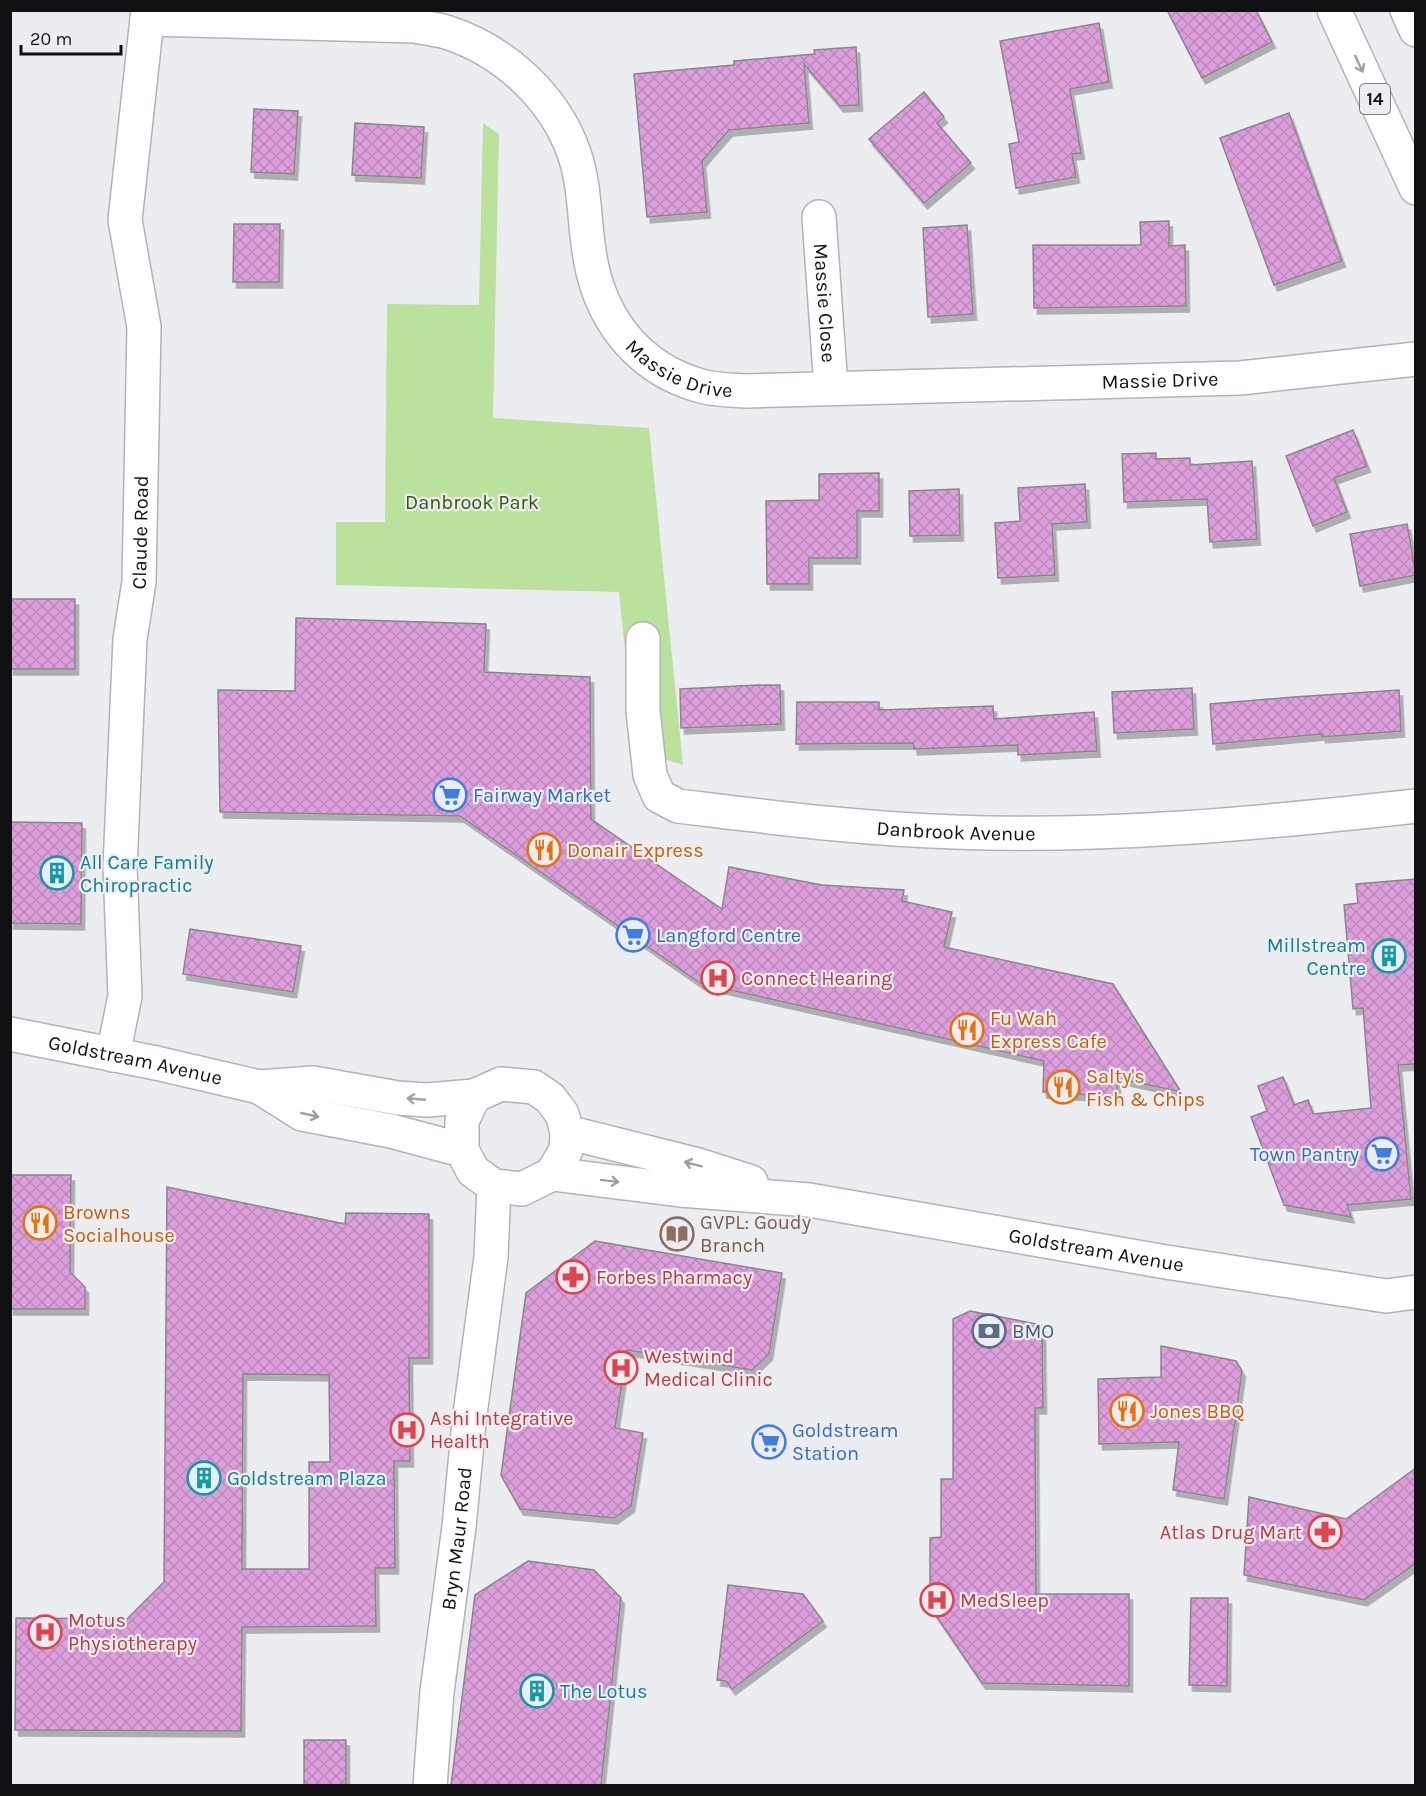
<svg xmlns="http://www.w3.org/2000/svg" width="1426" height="1796" font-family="Karla,sans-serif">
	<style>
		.green { fill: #bbe29c }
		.building { fill: url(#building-cross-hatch); stroke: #8a878a; stroke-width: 1.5; fill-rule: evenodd; filter: url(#shadow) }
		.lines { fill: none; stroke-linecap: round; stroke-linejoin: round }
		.street-casing { stroke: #b2b3b7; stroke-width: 36 }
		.secondary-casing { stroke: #b2b3b7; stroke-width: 36 }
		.primary-casing { stroke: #b2b3b7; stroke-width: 36 }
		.street { stroke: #fff; stroke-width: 33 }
		.secondary { stroke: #fff; stroke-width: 33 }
		.primary { stroke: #fff; stroke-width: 33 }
		.oneway { stroke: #a0a0a1 }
		.labels { text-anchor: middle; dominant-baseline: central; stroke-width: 4.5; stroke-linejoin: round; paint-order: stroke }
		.shield { fill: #ecedf1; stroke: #535356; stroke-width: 1.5 }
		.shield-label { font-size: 18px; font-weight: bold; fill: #111113 }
		.street-label { font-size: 20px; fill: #111113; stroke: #ecedf1 }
		.park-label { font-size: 20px; fill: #35590a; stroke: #ecedf1 }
		.shop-label { font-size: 20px; fill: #366cbe; stroke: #ecedf1; text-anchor: start }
		.food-label { font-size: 20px; fill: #c56008; stroke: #ecedf1; text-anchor: start }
		.culture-label { font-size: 20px; fill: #0d838f; stroke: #ecedf1; text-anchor: start }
		.health-label { font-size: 20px; fill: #be3a42; stroke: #ecedf1; text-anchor: start }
		.education-label { font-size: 20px; fill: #785e54; stroke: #ecedf1; text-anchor: start }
		.service-label { font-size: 20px; fill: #4e5e75; stroke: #ecedf1; text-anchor: start }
	</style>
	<defs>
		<pattern id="building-cross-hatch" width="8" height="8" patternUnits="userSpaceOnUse" patternTransform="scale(1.5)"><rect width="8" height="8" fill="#dd9fdc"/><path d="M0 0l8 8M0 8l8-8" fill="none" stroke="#bd88bc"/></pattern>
		<filter id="shadow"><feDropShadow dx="3.5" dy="6" stdDeviation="0" flood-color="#0004"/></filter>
	</defs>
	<rect width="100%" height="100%" fill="#ecedf1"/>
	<!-- green -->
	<path class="green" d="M483 123 499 134 493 418 649 428 683 765 635 749 619 592 336 585V522H385L387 304 479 305Z"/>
	<!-- building -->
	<g class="building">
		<path d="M1167 10H1256L1272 42 1202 78Z"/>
		<path d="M1099 23 1109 82 1070 89 1081 153 1072 154 1076 177 1016 188 1009 144 1019 142 1000 41Z"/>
		<path d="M856 47 859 105 840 106 804 64 809 123 729 130 702 161 707 212 647 217 634 74 734 65V61L815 54 814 50Z"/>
		<path d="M924 92 944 117 937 123 971 163 924 203 869 139Z"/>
		<path d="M254 109 298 111 294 174 251 172Z"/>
		<path d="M1289 113 1342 261 1274 285 1220 138Z"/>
		<path d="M355 123 424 127 421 178 352 175Z"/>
		<path d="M1169 221V246L1185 245 1186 306 1034 308 1033 245H1141L1140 222Z"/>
		<path d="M234 224H280L279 282H233Z"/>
		<path d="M967 225 973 314 928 317 923 228Z"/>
		<path d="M1353 430 1367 466 1334 478 1347 512 1313 526 1286 456Z"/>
		<path d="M1156 453V459L1190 458V465L1252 461 1257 539 1210 542 1207 499 1124 502 1122 454Z"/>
		<path d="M879 473V511H857V558H809V584H767L766 501 819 500V474Z"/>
		<path d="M1085 484 1087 522 1052 524 1055 575 998 578 995 523 1020 521 1018 488Z"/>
		<path d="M959 489 960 535 910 536 909 491Z"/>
		<path d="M1407 524 1416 575 1360 586 1350 534Z"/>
		<rect x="10" y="599" width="65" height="70"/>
		<path d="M296 618 486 624 484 672 590 677 591 819 722 909 729 867 822 885 904 890 902 901 952 912 944 947 1113 984 1181 1092 1117 1078V1097L1043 1092 1044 1061 700 983 460 816 220 812 218 690 295 691Z"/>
		<path d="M758 685H780L781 724 681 728 680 689Z"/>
		<path d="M1192 688 1194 729 1114 733 1112 692Z"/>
		<path d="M1399 690 1401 731 1322 737V734L1213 744 1210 704 1294 697Z"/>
		<path d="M797 702H879V710L993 706 994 719 1094 712 1097 751 1018 755V745L914 749 913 743 796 744Z"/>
		<path d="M10 822 82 823 81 924 10 923Z"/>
		<path d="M1416 879V1064L1398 1065 1411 1199 1347 1205 1351 1217 1284 1205 1251 1117 1267 1111 1258 1086 1283 1077 1294 1105 1308 1100 1313 1114 1371 1108 1363 1008 1353 1009 1344 905 1358 903 1356 884Z"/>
		<path d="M190 929 301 946 293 992 183 974Z"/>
		<path d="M10 1175H71L70 1272 85 1287V1309H10Z"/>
		<path d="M167 1187 345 1224 346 1213 429 1214V1358H409L410 1461H394L395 1568H375L376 1626 242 1627 241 1731 15 1730 16 1618 127 1619 164 1582ZM243 1374 329 1375 330 1462H309V1569H242Z"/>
		<path d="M595 1241 782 1273 769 1354 752 1370 627 1350 615 1428 643 1433 631 1506 614 1518 520 1509 501 1475 526 1293Z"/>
		<path d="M970 1311 1042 1325 1043 1408H1035L1036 1594H1129V1686L982 1683 930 1607V1538L941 1537V1479H953V1319Z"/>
		<path d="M1161 1346 1236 1361 1242 1371 1224 1499 1173 1490 1179 1442 1099 1444 1098 1379 1161 1377Z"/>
		<path d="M1416 1468V1563L1364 1600 1244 1575 1249 1497 1346 1519Z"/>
		<path d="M528 1561 594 1570 621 1598 601 1785H451L475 1595Z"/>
		<path d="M728 1585 803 1594 823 1621 732 1689 726 1681 717 1680Z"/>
		<path d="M1191 1598H1228L1227 1686 1189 1685Z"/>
		<rect x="304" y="1740" width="42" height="45"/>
	</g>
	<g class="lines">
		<defs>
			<g id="street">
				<path id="s1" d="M147 19 415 26C425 28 436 29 446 32 503 50 554 96 574 153 585 184 584 219 589 251 598 316 636 368 701 386 715 390 731 390 746 391L1240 378 1416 359"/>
				<path id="s2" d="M819 217 831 388"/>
				<path id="s3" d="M643 639V711L650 775 659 796 678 806C770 817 861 829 954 832 1108 838 1263 823 1416 806"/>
				<path id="s4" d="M113 1055 125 996 120 867 130 639 139 582 144 327 125 220 148 10"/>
				<path id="s5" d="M430 1786 437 1692 459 1527 469 1422 491 1257 494 1186"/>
			</g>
			<g id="secondary">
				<path id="s6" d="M10 1034 156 1063 259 1087 313 1083 398 1098 427 1100 474 1096"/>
				<path d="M501 1084 534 1087 550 1098 562 1114 567 1132 566 1150 552 1174 522 1189 494 1186 473 1171 462 1150V1121L474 1096Z"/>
				<path d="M259 1087 302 1114 391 1131 462 1150"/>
				<path d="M567 1132 698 1165 751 1182"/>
				<path id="s7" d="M552 1174 680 1190 809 1200 1166 1262 1386 1296 1416 1292"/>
			</g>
			<g id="primary">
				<path d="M1334 10 1416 188"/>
				<path d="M1407 10 1416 30"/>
			</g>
		</defs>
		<!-- street casing -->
		<use href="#street" class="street-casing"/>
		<!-- secondary casing -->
		<use href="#secondary" class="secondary-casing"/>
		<!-- primary casing -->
		<use href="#primary" class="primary-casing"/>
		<!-- street -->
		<use href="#street" class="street"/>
		<!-- secondary -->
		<use href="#secondary" class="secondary"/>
		<!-- primary -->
		<use href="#primary" class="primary"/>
	</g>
	<!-- one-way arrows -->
	<defs><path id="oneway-shaft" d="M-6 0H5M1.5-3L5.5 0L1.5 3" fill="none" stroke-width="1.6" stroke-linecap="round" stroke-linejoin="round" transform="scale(1.5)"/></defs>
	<g class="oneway">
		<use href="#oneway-shaft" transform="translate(1359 64) rotate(65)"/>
		<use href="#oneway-shaft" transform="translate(416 1099) rotate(-175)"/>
		<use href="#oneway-shaft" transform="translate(310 1115) rotate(13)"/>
		<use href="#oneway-shaft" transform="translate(693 1164) rotate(-165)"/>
		<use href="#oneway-shaft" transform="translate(610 1181) rotate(7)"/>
	</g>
	<!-- icons -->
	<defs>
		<symbol id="supermarket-ring" viewBox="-11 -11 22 22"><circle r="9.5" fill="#ecedf1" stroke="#3f7fe0" stroke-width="1.5"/><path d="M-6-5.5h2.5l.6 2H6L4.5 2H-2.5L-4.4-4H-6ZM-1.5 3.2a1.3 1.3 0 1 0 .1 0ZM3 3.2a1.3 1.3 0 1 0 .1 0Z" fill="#3f7fe0"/></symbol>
		<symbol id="restaurant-ring" viewBox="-11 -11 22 22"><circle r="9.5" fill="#ecedf1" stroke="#e8710a" stroke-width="1.5"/><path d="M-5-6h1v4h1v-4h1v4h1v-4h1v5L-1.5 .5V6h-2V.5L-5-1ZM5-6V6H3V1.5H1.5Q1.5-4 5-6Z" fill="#e8710a"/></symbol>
		<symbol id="building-ring" viewBox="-11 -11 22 22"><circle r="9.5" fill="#ecedf1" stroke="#0f9aa8" stroke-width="1.5"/><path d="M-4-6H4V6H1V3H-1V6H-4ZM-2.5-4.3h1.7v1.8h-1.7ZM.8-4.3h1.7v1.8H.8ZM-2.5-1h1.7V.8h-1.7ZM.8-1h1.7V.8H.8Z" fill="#0f9aa8"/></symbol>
		<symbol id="hospital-ring" viewBox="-11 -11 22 22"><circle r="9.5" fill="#ecedf1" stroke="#e0444e" stroke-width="1.5"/><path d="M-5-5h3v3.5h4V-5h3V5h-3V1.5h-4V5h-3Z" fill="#e0444e"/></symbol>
		<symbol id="library-ring" viewBox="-11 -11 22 22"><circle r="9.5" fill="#ecedf1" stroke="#8d6e63" stroke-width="1.5"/><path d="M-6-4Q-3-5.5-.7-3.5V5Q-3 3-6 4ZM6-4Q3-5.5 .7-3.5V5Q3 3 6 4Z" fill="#8d6e63"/></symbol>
		<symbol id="pharmacy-ring" viewBox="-11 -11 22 22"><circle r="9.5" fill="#ecedf1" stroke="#e0444e" stroke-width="1.5"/><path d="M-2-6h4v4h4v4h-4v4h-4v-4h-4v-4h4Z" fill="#e0444e"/></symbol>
		<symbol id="bank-ring" viewBox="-11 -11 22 22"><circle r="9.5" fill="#ecedf1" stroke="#5c6f8a" stroke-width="1.5"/><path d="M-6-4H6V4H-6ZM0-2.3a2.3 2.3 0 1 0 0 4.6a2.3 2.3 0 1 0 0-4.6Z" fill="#5c6f8a"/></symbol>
	</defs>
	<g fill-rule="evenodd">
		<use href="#supermarket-ring" x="431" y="776" width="38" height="38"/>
		<use href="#restaurant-ring" x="525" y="831" width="38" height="38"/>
		<use href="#building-ring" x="38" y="854" width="38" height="38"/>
		<use href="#supermarket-ring" x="614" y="916" width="38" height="38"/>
		<use href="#building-ring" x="1370" y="937" width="38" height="38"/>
		<use href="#hospital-ring" x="699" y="959" width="38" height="38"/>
		<use href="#restaurant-ring" x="948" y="1011" width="38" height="38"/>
		<use href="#restaurant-ring" x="1044" y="1068" width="38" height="38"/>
		<use href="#supermarket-ring" x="1363" y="1135" width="38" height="38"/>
		<use href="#restaurant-ring" x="21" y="1204" width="38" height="38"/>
		<use href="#library-ring" x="658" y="1215" width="38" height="38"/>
		<use href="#pharmacy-ring" x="554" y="1258" width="38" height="38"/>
		<use href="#bank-ring" x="970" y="1312" width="38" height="38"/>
		<use href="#hospital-ring" x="602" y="1349" width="38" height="38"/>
		<use href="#restaurant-ring" x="1108" y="1392" width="38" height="38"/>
		<use href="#hospital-ring" x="388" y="1411" width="38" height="38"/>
		<use href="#supermarket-ring" x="750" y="1423" width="38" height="38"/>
		<use href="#building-ring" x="185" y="1459" width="38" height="38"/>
		<use href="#pharmacy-ring" x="1306" y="1513" width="38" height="38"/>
		<use href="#hospital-ring" x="918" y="1581" width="38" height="38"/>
		<use href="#hospital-ring" x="26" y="1613" width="38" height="38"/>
		<use href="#building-ring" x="518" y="1672" width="38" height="38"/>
	</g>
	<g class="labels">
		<!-- shield labels -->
		<rect class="shield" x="1360" y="84" width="30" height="30" rx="4.5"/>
		<g class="shield-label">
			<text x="1375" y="99">14</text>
		</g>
		<!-- street labels -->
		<g class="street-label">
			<text stroke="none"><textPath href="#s2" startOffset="86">Massie Close</textPath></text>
			<text stroke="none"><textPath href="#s1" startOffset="741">Massie Drive</textPath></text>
			<text stroke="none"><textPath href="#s1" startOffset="1227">Massie Drive</textPath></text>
			<text stroke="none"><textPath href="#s4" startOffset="525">Claude Road</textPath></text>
			<text stroke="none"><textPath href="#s3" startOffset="460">Danbrook Avenue</textPath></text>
			<text stroke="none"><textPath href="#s6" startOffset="128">Goldstream Avenue</textPath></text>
			<text stroke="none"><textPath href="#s7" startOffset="550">Goldstream Avenue</textPath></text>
			<text stroke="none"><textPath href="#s5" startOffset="249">Bryn Maur Road</textPath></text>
		</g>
		<!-- park labels -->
		<g class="park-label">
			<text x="472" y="502">Danbrook Park</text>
		</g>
		<!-- shop labels -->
		<g class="shop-label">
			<text x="473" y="795">Fairway Market</text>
			<text x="656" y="935">Langford Centre</text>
			<text x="1359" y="1154" text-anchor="end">Town Pantry</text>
			<text x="792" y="1430">Goldstream<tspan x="792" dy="23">Station</tspan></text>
		</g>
		<!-- food labels -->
		<g class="food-label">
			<text x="567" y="850">Donair Express</text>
			<text x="990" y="1018">Fu Wah<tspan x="990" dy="23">Express Cafe</tspan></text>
			<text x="1086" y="1076">Salty's<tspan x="1086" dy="23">Fish &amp; Chips</tspan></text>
			<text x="63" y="1212">Browns<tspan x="63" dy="23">Socialhouse</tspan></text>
			<text x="1150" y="1411">Jones BBQ</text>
		</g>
		<!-- culture labels -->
		<g class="culture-label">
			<text x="80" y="862">All Care Family<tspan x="80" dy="23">Chiropractic</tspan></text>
			<text x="1366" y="945" text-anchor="end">Millstream<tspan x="1366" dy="23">Centre</tspan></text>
			<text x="227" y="1478">Goldstream Plaza</text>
			<text x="560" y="1691">The Lotus</text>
		</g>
		<!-- health labels -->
		<g class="health-label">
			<text x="741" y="978">Connect Hearing</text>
			<text x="596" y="1277">Forbes Pharmacy</text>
			<text x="644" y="1356">Westwind<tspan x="644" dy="23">Medical Clinic</tspan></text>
			<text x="430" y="1418">Ashi Integrative<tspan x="430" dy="23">Health</tspan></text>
			<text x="1302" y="1532" text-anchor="end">Atlas Drug Mart</text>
			<text x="960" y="1600">MedSleep</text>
			<text x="68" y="1620">Motus<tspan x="68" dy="23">Physiotherapy</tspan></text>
		</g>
		<!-- education labels -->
		<g class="education-label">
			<text x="700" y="1222">GVPL: Goudy<tspan x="700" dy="23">Branch</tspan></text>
		</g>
		<!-- service labels -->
		<g class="service-label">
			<text x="1012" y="1331">BMO</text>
		</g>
	</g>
	<!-- border -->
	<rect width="1426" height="1796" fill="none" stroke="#111113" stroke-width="24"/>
	<!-- scale -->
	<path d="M21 45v9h100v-9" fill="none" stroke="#111113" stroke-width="3"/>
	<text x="30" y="45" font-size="18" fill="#111113" stroke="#ecedf1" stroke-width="4.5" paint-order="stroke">20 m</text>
</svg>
